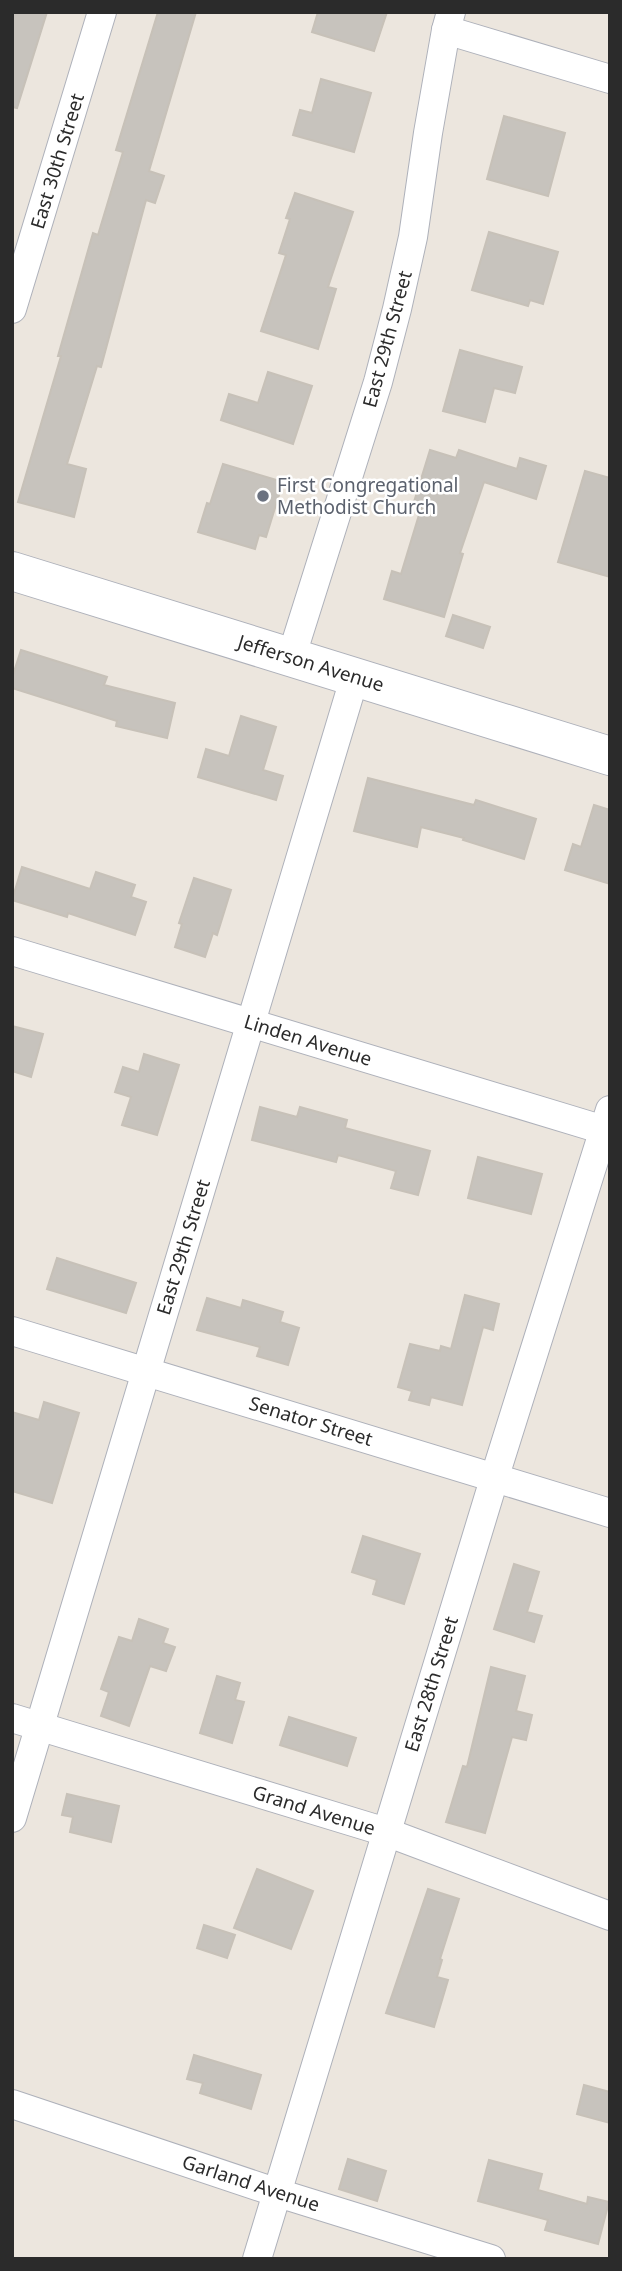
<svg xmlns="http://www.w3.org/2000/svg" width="622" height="2271" font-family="'Noto Sans',sans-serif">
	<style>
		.building { fill: #c7c3bd; stroke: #c7c1b8; stroke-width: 2 }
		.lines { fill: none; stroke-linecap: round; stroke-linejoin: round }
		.minor-casing { stroke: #aeb1ba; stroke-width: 30 }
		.secondary-casing { stroke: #aeb1ba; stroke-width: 40 }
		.minor { stroke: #fff; stroke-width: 28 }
		.secondary { stroke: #fff; stroke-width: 38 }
		.worship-dot { fill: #6b7280; stroke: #fff; stroke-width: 2.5 }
		.labels { text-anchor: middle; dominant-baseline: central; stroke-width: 5; stroke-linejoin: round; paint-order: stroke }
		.street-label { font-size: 19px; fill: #2b2b2b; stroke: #fff }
		.worship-label { font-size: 19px; fill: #5b616d; stroke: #fff; text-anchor: start }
	</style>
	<rect width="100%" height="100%" fill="#ece6de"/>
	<!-- building -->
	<g class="building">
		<path d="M12 12H47L17 108 12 107Z"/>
		<path d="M158 12H196L149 171 164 176 155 203 146 200 101 367 97 366 67 464 86 469 74 517 18 502 61 356H58L93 233 98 235 123 152 116 150Z"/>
		<path d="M318 12H387L374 51 312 32Z"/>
		<path d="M321 79 371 93 354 152 293 135 300 110 312 113Z"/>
		<path d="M504 116 565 133 548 196 487 179Z"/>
		<path d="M295 193 353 212 328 287 336 289 318 349 261 331 286 255 279 253 290 219 286 218Z"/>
		<path d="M489 232 558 252 543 304 530 300 528 306 472 290Z"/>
		<path d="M460 350 522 367 515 393 494 388 485 422 443 411Z"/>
		<path d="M268 372 312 386 293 444 221 420 229 394 258 403Z"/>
		<path d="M430 450 456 458 459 450 517 469 520 458 546 466 536 499 484 482 460 553 463 554 444 617 384 599 392 571 401 574 422 505 414 502Z"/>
		<path d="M223 464 283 482 266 537 259 535 255 549 198 532 207 503 210 504Z"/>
		<path d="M585 471 610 478V577L558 562Z"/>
		<path d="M453 615 490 627 483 648 446 636Z"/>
		<path d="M21 650 107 677 104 685 175 703 167 738 116 726 117 721 12 688V678Z"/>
		<path d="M241 716 276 727 263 770 283 776 276 800 198 777 206 749 229 756Z"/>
		<path d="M368 778 474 805 476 800 536 819 524 859 463 840 464 838 421 827 417 847 354 831Z"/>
		<path d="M594 805 610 810V884L565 870 573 844 581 847Z"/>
		<path d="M22 867 90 889 96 872 135 885 131 897 146 902 135 935 68 913 67 917 12 900Z"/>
		<path d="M194 878 231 890 217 935 213 933 205 957 175 947 182 924 179 923Z"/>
		<path d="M12 1026 43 1034 31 1077 12 1071Z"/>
		<path d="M144 1054 179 1065 157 1135 122 1125 131 1097 115 1092 123 1067 139 1072Z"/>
		<path d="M260 1107 297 1117 300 1107 347 1120 345 1128 430 1151 418 1195 391 1188 396 1171 338 1155 336 1162 252 1140Z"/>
		<path d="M478 1157 542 1174 531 1214 468 1198Z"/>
		<path d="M57 1258 136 1283 126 1313 47 1289Z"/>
		<path d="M465 1295 499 1304 493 1330 483 1327 462 1405 431 1397 429 1405 409 1400 412 1391 398 1387 410 1344 440 1351 441 1346 451 1349Z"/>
		<path d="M207 1298 241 1308 243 1300 283 1312 280 1322 299 1328 288 1365 257 1356 260 1347 197 1330Z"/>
		<path d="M44 1402 79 1413 52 1503 12 1491V1412L39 1420Z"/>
		<path d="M363 1536 420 1554 404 1604 373 1594 377 1580 352 1572Z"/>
		<path d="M514 1564 539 1572 527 1612 542 1616 534 1642 494 1629Z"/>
		<path d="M139 1619 168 1629 163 1643 175 1647 166 1671 150 1666 129 1726 101 1716 109 1692 101 1689 119 1637 132 1641Z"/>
		<path d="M491 1667 525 1676 516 1711 532 1715 526 1740 512 1737 485 1833 446 1822 463 1766 467 1767Z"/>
		<path d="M217 1676 240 1683 235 1700 244 1702 232 1743 200 1733Z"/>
		<path d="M289 1717 356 1738 347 1766 280 1745Z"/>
		<path d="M67 1794 119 1806 111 1842 70 1832 73 1817 62 1815Z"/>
		<path d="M257 1869 313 1891 291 1949 234 1928Z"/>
		<path d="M428 1889 459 1899 440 1959 442 1960 437 1977 448 1980 434 2027 386 2013Z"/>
		<path d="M204 1925 235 1935 227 1958 197 1948Z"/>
		<path d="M194 2055 261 2075 251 2109 200 2093 203 2083 187 2079Z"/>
		<path d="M584 2085 610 2092V2123L577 2114Z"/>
		<path d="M348 2159 386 2171 377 2201 339 2189Z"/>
		<path d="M489 2160 542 2174 538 2190 587 2204 588 2197 609 2202 598 2244 545 2230 548 2220 478 2201Z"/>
	</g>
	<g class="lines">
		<defs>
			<g id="minor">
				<path d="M446 30 610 79"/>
				<path d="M12 309 102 12"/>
				<path d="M291 658 378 382 397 309 413 237 428 133 446 30 451 12"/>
				<path d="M12 951 604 1130"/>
				<path d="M12 1331 610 1513"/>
				<path d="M12 1718 386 1832 610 1916"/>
				<path d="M12 1818 355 676"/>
				<path d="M12 2104 278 2193 491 2259"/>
				<path d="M257 2259 495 1476 610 1110"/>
			</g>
			<path id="secondary" d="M12 571 610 756"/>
		</defs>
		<!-- minor casing -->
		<use href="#minor" class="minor-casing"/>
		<!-- secondary casing -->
		<use href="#secondary" class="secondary-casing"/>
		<!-- minor -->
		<use href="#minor" class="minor"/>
		<!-- secondary -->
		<use href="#secondary" class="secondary"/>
	</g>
	<!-- markers -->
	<circle class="worship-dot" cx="263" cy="496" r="7"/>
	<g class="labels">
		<!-- street labels -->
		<g class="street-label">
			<text transform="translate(57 161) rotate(-73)">East 30th Street</text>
			<text transform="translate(387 339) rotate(-75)">East 29th Street</text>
			<text transform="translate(311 663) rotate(17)">Jefferson Avenue</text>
			<text transform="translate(308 1040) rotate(17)">Linden Avenue</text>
			<text transform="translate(183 1247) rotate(-73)">East 29th Street</text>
			<text transform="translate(311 1421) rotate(17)">Senator Street</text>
			<text transform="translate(431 1684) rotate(-73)">East 28th Street</text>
			<text transform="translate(314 1810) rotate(17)">Grand Avenue</text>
			<text transform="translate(251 2183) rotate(18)">Garland Avenue</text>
		</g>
		<!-- worship labels -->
		<g class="worship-label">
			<text x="277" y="485">First Congregational<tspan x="277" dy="22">Methodist Church</tspan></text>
		</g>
	</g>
	<!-- border -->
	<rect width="622" height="2271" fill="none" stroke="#2b2b2b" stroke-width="28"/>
</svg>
